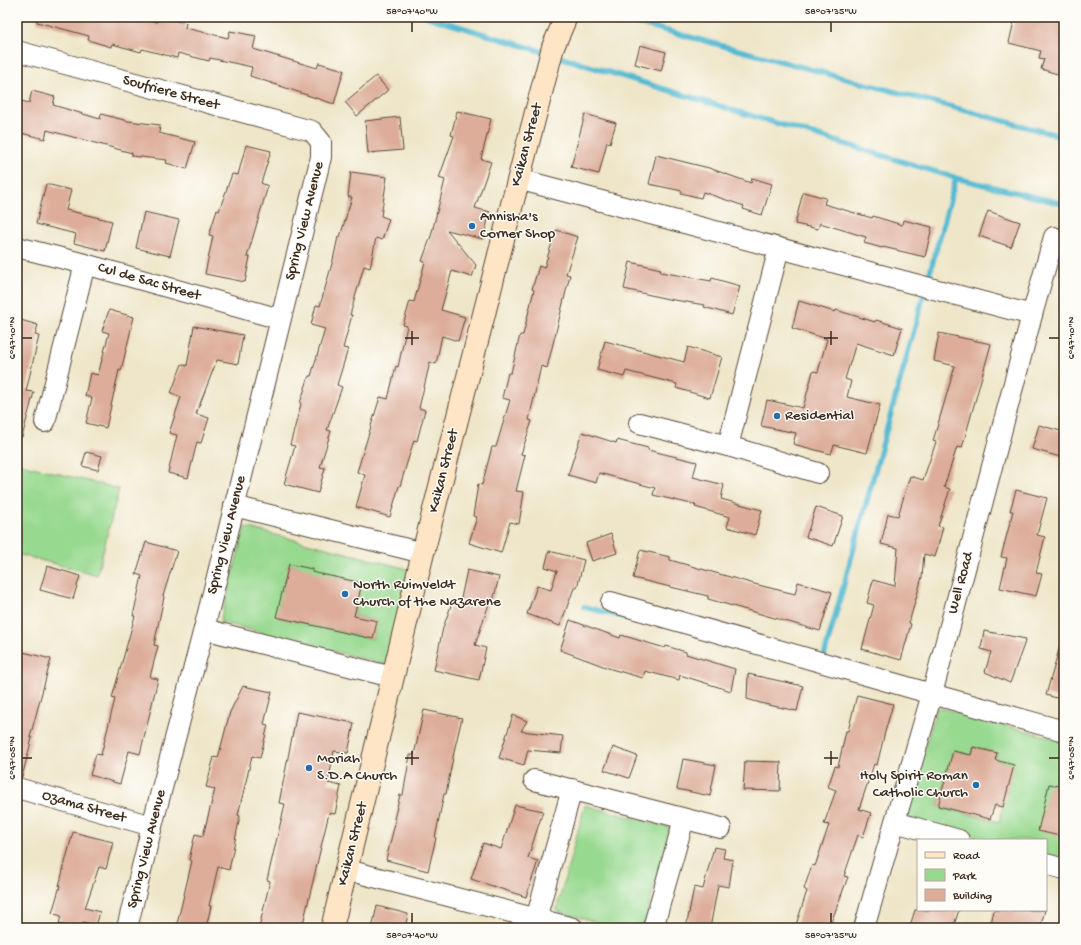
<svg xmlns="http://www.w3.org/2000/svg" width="1081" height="945" font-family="'Gochi Hand',sans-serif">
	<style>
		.green { fill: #98d990; stroke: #6a8257; fill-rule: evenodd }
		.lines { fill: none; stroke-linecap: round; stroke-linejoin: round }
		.stream { stroke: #54bad2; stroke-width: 5.5 }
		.building { fill: #ddad9a }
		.street-casing { stroke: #564638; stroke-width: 22 }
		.secondary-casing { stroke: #564638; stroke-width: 24 }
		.street { stroke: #fff; stroke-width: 20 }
		.secondary { stroke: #fee5c5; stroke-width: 22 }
		.ticks { fill: none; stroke: #3b2a1e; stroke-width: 1.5 }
		.poi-dot { fill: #1f6fb2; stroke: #fdfcf7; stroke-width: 1.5 }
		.labels { text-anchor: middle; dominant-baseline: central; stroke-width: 3; stroke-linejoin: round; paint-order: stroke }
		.street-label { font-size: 15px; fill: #3b2a1e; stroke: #fdfcf7 }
		.poi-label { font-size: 15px; fill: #3b2a1e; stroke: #fdfcf7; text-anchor: start }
		.neatline { fill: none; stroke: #3b2a1e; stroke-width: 1.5 }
		.ticks-label { font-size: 10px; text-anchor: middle; fill: #3b2a1e }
	</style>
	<rect width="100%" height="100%" fill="#fdfcf7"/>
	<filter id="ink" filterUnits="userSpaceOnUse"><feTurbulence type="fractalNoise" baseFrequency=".025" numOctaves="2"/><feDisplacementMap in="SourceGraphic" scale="8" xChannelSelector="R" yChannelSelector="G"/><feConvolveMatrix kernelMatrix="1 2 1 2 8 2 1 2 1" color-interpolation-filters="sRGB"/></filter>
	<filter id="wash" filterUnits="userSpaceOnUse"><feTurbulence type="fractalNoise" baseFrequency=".012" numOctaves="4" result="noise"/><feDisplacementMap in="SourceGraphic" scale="16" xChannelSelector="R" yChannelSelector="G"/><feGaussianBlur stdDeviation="0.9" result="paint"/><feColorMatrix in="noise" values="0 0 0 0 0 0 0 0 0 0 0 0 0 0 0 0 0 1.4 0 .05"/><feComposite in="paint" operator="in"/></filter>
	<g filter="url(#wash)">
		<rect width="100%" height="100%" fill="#efe6c9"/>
		<!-- green -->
		<g class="green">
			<path d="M17 463 119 489 97 575 17 554Z"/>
			<path d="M245 527 412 570 387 665 220 622ZM289 564 312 570 304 605 327 611 335 577 362 583 354 616 377 621 373 639 277 617Z"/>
			<path d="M937 707 1064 741V862L1046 857V840H984L904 818ZM973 747 997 753 995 760 1013 765 999 822 938 806 953 751 971 755Z"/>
			<path d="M585 805 671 828 643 928H618L556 911Z"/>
		</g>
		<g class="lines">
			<!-- stream -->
			<g class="stream">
				<path d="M428 17 547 53"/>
				<path d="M615 17 1064 137"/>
				<path d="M556 56 956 178 1064 204"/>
				<path d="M584 607 644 622"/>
				<path d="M823 660 956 178"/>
			</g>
		</g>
		<g id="blocks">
			<!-- building -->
			<g class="building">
				<path d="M37 17H139L157 22 158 17H161L186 23 185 28 228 38 230 31 256 36 253 49 317 68 319 63 344 70 334 104 250 76 252 67 210 58 209 61 178 53 177 58 142 49 141 52 112 44 111 47 88 40 89 36 37 22Z"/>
				<path d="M1015 17H1064V76L1041 69 1044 59 1039 58 1041 51 1009 43Z"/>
				<path d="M640 45 666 52 661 71 635 64Z"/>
				<path d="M376 76 388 90 357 116 345 102Z"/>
				<path d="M32 91 55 97 53 105 100 119 101 114 128 121 160 125 159 133 195 142 187 169 166 163 167 160 132 156V153L47 130 45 139 17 132V100L29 103Z"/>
				<path d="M457 111 491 119 481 159 491 162 475 208 490 212 483 239 447 230 476 265 472 277 452 271 441 310 465 317 458 341 442 336 436 364 430 362 419 408 425 410 417 441 414 440 400 486H399L390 517 356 507 365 475 357 472 380 397 388 399 396 366 398 367 407 326 403 325 410 301 414 302 425 262 422 261 431 236 445 180 439 178 454 136 451 135Z"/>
				<path d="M585 114 616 123 610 143 607 142 599 174 571 167Z"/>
				<path d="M400 117 403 150 368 153 365 121Z"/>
				<path d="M246 145 271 151 261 183 268 186 247 257H250L245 282 205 274 213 236 209 235 217 210 219 211 232 174 238 175Z"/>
				<path d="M656 155 709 168 751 183 752 178 772 184 762 215 743 209 744 206 703 192 701 198 681 193 682 191 649 184Z"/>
				<path d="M351 172 387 177 381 216 389 219 382 240 376 238 370 268 364 266 350 315H352L343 348 348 349 337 385 342 387 327 430 331 431 320 467 325 468 318 493 284 484 295 446 290 445 301 404 300 403 309 376H311L325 329 311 325 316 305 320 306 333 260 338 237H340L352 197H348Z"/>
				<path d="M46 184 71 190 66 210 112 221 105 251 74 243 76 234 36 224Z"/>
				<path d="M803 192 826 198 824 204 872 218 873 216 902 225 903 220 932 227 925 257 883 247 882 248 864 243 866 237 820 223 818 229 795 224Z"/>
				<path d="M988 211 1020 222 1011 247 979 236Z"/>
				<path d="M144 212 179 220 170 256 136 248Z"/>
				<path d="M556 230 578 237 566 274 570 275 547 368 541 366 529 420 532 421 521 454 525 455 516 491 524 492 519 524 510 522 501 553 469 543 477 517 473 516 478 484 482 485 492 447H496L510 400 502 398 508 373H511L520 335H523L534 290 532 289 539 266 544 268Z"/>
				<path d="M630 262 661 269 660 272 711 281 712 278 740 286 732 315 704 307 705 305 668 299 624 289Z"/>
				<path d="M799 301 835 312 836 310 875 322 876 320 902 328 894 355 856 343 845 379 851 381 847 397 880 405 867 453 834 445 831 454 793 444 796 433 761 426 767 400 803 408 813 371 818 372 827 339 792 328Z"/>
				<path d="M109 310 134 317 121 371 119 370 106 428 86 423 92 398 85 396 90 373 98 375 109 333 102 331Z"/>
				<path d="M17 319 38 325 35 335 39 336 26 391 34 392 22 437 17 436Z"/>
				<path d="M194 326 243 335 238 364 217 360 196 414 209 418 201 443 197 442 188 478 168 473 177 435 169 433 181 397 171 393 182 364 187 366Z"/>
				<path d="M939 333 991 344 962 448 957 447 944 487 950 489 938 526 943 527 935 557 924 554 922 577 909 623 911 624 901 660 862 649 874 605 867 603 873 580 895 586 898 548 881 544 888 514 898 516 910 476 923 480 936 442 933 441 955 366 934 361Z"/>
				<path d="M605 341 684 362 688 347 722 357 710 398 676 388 677 384 626 371 624 377 597 370Z"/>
				<path d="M1039 425 1064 432V458L1032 449Z"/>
				<path d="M582 432 616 443 617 440 648 448V450L697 462 693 477 724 485 721 499 762 510 755 535 727 527 730 517 695 507 696 505 653 495 655 488 599 473 596 483 568 475Z"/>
				<path d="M86 452 102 456 98 470 82 466Z"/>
				<path d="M1016 490 1047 498 1037 535 1045 537 1036 573 1042 574 1036 596 1000 588 1007 558 1001 557 1013 511H1010Z"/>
				<path d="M816 507 843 516 833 546 806 537Z"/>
				<path d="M611 534 617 553 592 561 586 543Z"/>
				<path d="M146 542 177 551 163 596 164 597 154 645 158 646 150 677 158 679 147 725 140 754 129 751 120 784 90 775 96 754 101 755 115 699 112 698 135 616H133L142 576 136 574Z"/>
				<path d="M640 550 670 557V560L758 585 795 594 798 582 832 592 820 631 708 599V596L633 578Z"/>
				<path d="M549 551 584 560 577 588H574L560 626 527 614 537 586 551 590 557 571 545 567Z"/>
				<path d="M289 564 312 569V572L362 583 354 616 377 621 373 639 276 617Z"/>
				<path d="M47 566 80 576 73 599 40 590Z"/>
				<path d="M467 570 499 577 493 601H490L475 645 486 648 479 680 434 670 443 628 453 600 460 603Z"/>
				<path d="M570 620 620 638 621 635 665 648 666 646 686 652V654L735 669 731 691 680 675 679 680 645 671 643 678 611 669 560 650Z"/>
				<path d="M984 631 1026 639 1010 683 985 672 991 652 981 649Z"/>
				<path d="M1060 646 1064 647V700L1046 695Z"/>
				<path d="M19 651 51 659 30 737 32 738 22 777 17 776V660Z"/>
				<path d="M748 674 803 686 797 711 764 704 747 699Z"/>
				<path d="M243 686 272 692 264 724 268 725 260 758 252 756 238 815 240 816 229 870 218 867 209 906H211L206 928H195L177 924 192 861 189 860 195 834 203 836 215 789 206 787 214 757 218 758 230 712Z"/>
				<path d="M857 695 893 704 885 732 877 765 874 764 859 809 871 813 863 837 858 835 844 876 848 877 829 928H795L807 891 804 889 812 865 815 866 829 825 824 824 836 790 828 787 835 766 838 767 846 731H848Z"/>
				<path d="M424 710 462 718 455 747 446 794H444L435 838H436L428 871 386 860 396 819H394L400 795H403L410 755H414Z"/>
				<path d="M297 712 354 723 348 753 334 751 328 783 341 786 335 814 329 813 302 928H259L270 881 267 880 285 804 279 803Z"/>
				<path d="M513 715 527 721 521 731 563 736 561 753 528 750 524 765 499 758Z"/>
				<path d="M613 747 637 756 629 778 604 770Z"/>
				<path d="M973 747 997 753 995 760 1014 765 1003 807 995 805 990 819 938 806 953 751 971 755Z"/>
				<path d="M683 759 716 765 710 796 677 789Z"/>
				<path d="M745 761 781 762 780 791 743 790Z"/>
				<path d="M1049 784 1064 787V837L1038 831Z"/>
				<path d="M515 805 543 811 528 858 538 861 526 897 471 879 483 843 501 849Z"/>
				<path d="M73 832 113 842 106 869 99 867 85 908 100 912 96 926 83 922 81 928H74L59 924 61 916 52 913 60 886H59Z"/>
				<path d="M714 847 725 849 723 858 733 860 729 887 718 885 710 928H686L694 887 703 889Z"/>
				<path d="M377 906 408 914 405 928H372Z"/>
				<path d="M915 910H959L953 928H918L910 926Z"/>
				<path d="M994 910H1045L1040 928H990Z"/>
			</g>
		</g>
	</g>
	<g filter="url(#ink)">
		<use href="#blocks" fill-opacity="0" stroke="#564638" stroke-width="1"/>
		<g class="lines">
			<defs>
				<g id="street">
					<path d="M17 51 312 131 321 142V157L204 629 152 826 127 928"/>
					<path d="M518 179 1032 315"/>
					<path d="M17 247 85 264 280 319"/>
					<path d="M45 422 85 264"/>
					<path d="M639 423 728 446 818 473"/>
					<path d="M728 446 779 248"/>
					<path d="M234 506 423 553"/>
					<path d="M611 602 932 694 1064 731"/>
					<path d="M204 629 392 677"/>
					<path d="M534 780 721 828"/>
					<path d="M17 788 152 826"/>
					<path d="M895 822 959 840"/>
					<path d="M1046 864 1064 869"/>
					<path d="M347 870 573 928"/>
					<path d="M536 919 572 789"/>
					<path d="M653 928 684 819"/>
					<path d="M864 928 932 694 1032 315 1054 237"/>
				</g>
				<path id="secondary" d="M332 928 423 553 511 208 553 47 566 17"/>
			</defs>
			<!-- street casing -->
			<use href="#street" class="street-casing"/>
			<!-- secondary casing -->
			<use href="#secondary" class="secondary-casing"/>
			<!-- street -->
			<use href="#street" class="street"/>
			<!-- secondary -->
			<use href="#secondary" class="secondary"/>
		</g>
	</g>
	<!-- ticks -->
	<path class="ticks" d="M412 22V32M831 22V32M412 331V345M831 331V345M22 338H32M405 338H419M824 338H838M1049 338H1059M412 751V765M831 751V765M22 758H32M405 758H419M824 758H838M1049 758H1059M412 913V923M831 913V923"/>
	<!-- markers -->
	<g class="poi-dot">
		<circle cx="472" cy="226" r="4"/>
		<circle cx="777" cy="416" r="4"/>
		<circle cx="345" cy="594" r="4"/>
		<circle cx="309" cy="768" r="4"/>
		<circle cx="976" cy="785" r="4"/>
	</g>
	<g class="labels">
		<!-- street labels -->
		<g class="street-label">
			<text transform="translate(171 93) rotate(15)">Soufriere Street</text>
			<text transform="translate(527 145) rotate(-75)">Kaikan Street</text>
			<text transform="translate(305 221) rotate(-76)">Spring View Avenue</text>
			<text transform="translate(149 282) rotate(16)">Cul de Sac Street</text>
			<text transform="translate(444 471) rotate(-76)">Kaikan Street</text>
			<text transform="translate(227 535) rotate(-76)">Spring View Avenue</text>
			<text transform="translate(961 583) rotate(-75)">Well Road</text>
			<text transform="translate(84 807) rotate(16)">Ozama Street</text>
			<text transform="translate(353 844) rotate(-76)">Kaikan Street</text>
			<text transform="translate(147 849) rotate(-76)">Spring View Avenue</text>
		</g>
		<!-- poi labels -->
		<g class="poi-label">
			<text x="480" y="217">Annisha's<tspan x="480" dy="17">Corner Shop</tspan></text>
			<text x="785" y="416">Residential</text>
			<text x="353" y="585">North Ruimveldt<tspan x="353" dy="17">Church of the Nazarene</tspan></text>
			<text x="317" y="759">Moriah<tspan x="317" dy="17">S.D.A Church</tspan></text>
			<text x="968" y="776" text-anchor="end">Holy Spirit Roman<tspan x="968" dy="17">Catholic Church</tspan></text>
		</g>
	</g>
	<!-- margin -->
	<rect width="1081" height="945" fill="none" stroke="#fdfcf7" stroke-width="44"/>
	<!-- legend -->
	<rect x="917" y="839" width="130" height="72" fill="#fdfcf7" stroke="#afa8a0"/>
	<rect x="925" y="852" width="20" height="6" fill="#fee5c5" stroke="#afa8a0"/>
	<text x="953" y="859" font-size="12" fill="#3b2a1e">Road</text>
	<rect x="925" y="869" width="20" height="12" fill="#98d990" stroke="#afa8a0"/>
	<text x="953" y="879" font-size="12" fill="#3b2a1e">Park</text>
	<rect x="925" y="889" width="20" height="12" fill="#ddad9a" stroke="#afa8a0"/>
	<text x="953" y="899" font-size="12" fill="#3b2a1e">Building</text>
	<rect x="22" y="22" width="1037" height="901" class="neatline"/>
	<g class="ticks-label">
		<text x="412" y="14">58°07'40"W</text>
		<text x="831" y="14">58°07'35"W</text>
		<text transform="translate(11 338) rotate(-90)" y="4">6°47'10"N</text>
		<text transform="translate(1070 338) rotate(-90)" y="4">6°47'10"N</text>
		<text transform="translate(11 758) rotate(-90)" y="4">6°47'05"N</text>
		<text transform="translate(1070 758) rotate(-90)" y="4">6°47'05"N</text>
		<text x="412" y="938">58°07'40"W</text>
		<text x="831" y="938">58°07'35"W</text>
	</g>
</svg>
